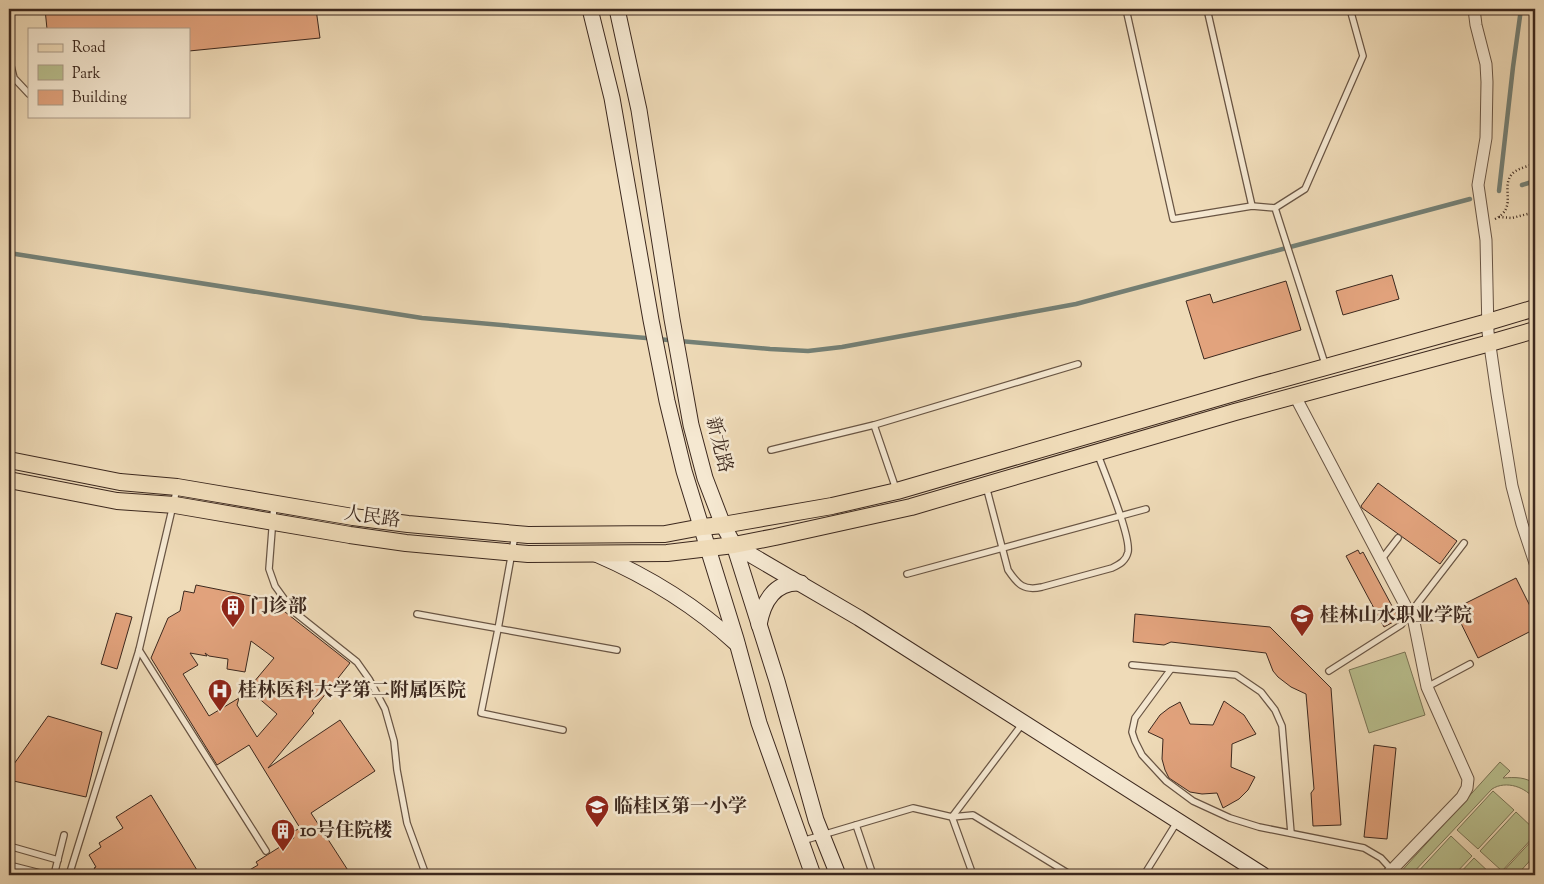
<svg xmlns="http://www.w3.org/2000/svg" width="1544" height="884" font-family="'Sorts Mill Goudy','Noto Serif SC',serif">
	<style>
		.green { fill: #b9c08f; stroke: #7a7456 }
		.lines { fill: none; stroke-linecap: round; stroke-linejoin: round }
		.stream { stroke: #748076; stroke-width: 4.5 }
		.building { fill: #e2a37d; stroke: #3c281e; fill-rule: evenodd }
		.lane-casing { stroke: #695544; stroke-width: 8 }
		.street-casing { stroke: #695544; stroke-width: 13 }
		.secondary-casing { stroke: #3c281e; stroke-width: 17 }
		.primary-casing { stroke: #3c281e; stroke-width: 18 }
		.path { stroke: #3c281e; stroke-width: 2.5; stroke-dasharray: 1 2.5; stroke-linecap: butt }
		.lane { stroke: #f5e8d1; stroke-width: 5.5 }
		.street { stroke: #f5e8d1; stroke-width: 11 }
		.secondary { stroke: #f5e8d1; stroke-width: 15 }
		.primary { stroke: #efdbb8; stroke-width: 16 }
		.labels { text-anchor: middle; dominant-baseline: central; stroke-width: 5; stroke-linejoin: round; paint-order: stroke }
		.street-label { font-size: 19px; fill: #3c281e; stroke: #f5e8d1 }
		.poi-label { font-size: 19px; font-weight: bold; fill: #3c281e; stroke: #f5e8d1; text-anchor: start }
	</style>
	<rect width="100%" height="100%" fill="#efdbb8"/>
	<filter id="stains"><feTurbulence type="fractalNoise" baseFrequency=".004" numOctaves="4"/><feColorMatrix values="0 0 0 0 .2 0 0 0 0 .09 0 0 0 0 .02 0 0 0 .5 -.17"/></filter>
	<radialGradient id="worn" r=".72"><stop offset=".6" stop-color="#630" stop-opacity="0"/><stop offset="1" stop-color="#630" stop-opacity=".3"/></radialGradient>
	<!-- green -->
	<g class="green">
		<path d="M1405 652 1425 715 1369 733 1349 670Z"/>
		<path d="M1500 762 1510 771 1503 778C1515 777 1526 777 1535 784V800C1526 787 1506 780 1492 789L1411 875H1398Z"/>
		<path d="M1493 791 1514 810 1478 849 1457 830Z"/>
		<path d="M1516 812 1535 830V835L1502 871 1480 851Z"/>
		<path d="M1451 836 1472 856 1454 875H1415Z"/>
		<path d="M1535 837V855L1517 875H1500Z"/>
		<path d="M1474 858 1492 875H1458Z"/>
	</g>
	<g class="lines">
		<!-- stream -->
		<g class="stream">
			<path d="M1522 185 1535 181"/>
			<path d="M1499 191 1513 67 1521 9"/>
			<path d="M9 253 422 318 770 349 808 351 842 347 1076 304 1470 199"/>
		</g>
	</g>
	<!-- building -->
	<g class="building">
		<path d="M45 9H316L320 38 189 51V29H47Z"/>
		<path d="M1392 275 1399 299 1343 315 1336 291Z"/>
		<path d="M1286 281 1301 330 1204 359 1186 301 1210 294 1213 303Z"/>
		<path d="M1378 483 1457 541 1440 564 1362 508 1361 506Z"/>
		<path d="M1358 550 1360 554 1363 552 1399 619 1384 627 1346 556Z"/>
		<path d="M1516 578 1535 616V629L1478 658 1454 609Z"/>
		<path d="M196 585 281 602 280 608 350 663 312 711 314 713 268 768 340 720 375 771 311 813 351 875H241L258 865 256 862 294 838 291 833 300 828 249 745 217 765 151 658 168 618 180 611 184 591 194 593ZM251 641 274 658 248 689 277 714 257 737 237 705 239 698 209 716 183 674 198 665 190 653 207 656 205 653 209 656 228 659 227 669 245 672Z"/>
		<path d="M116 613 132 617 117 669 101 664Z"/>
		<path d="M1135 614 1270 627 1331 688 1341 825 1313 826 1311 793 1314 789 1306 694 1291 687 1278 677 1273 671 1266 653 1171 642 1164 645 1133 642Z"/>
		<path d="M1224 701 1244 715 1256 734 1232 744 1231 767 1255 777 1248 790 1239 799 1223 808 1217 793 1202 794 1190 792 1169 778 1165 770 1162 759 1163 739 1148 732 1160 715 1169 708 1180 702 1190 724 1213 725Z"/>
		<path d="M48 716 102 732 86 797 9 780V771Z"/>
		<path d="M1374 745 1396 748 1387 839 1364 837Z"/>
		<path d="M151 795 200 875H99L94 868 96 867 89 855 101 847 99 843 123 828 116 817Z"/>
	</g>
	<g class="lines">
		<defs>
			<g id="lane">
				<path d="M1126 9 1173 219 1252 206 1275 208 1326 367"/>
				<path d="M1207 9 1252 206"/>
				<path d="M9 58 14 78 29 94"/>
				<path d="M1275 208 1305 189 1363 56 1350 9"/>
				<path d="M874 425 896 489"/>
				<path d="M771 450 874 425 1078 364"/>
				<path d="M986 486 1008 570C1018 585 1024 591 1042 587L1112 568C1120 564 1126 561 1128 552 1131 536 1105 474 1098 455"/>
				<path d="M274 504 269 569 275 586 293 611 357 662 369 679 385 709 394 741 397 770 407 823 426 875"/>
				<path d="M515 535 498 629 481 713 563 730"/>
				<path d="M1381 560 1398 538"/>
				<path d="M907 574 1146 509"/>
				<path d="M417 614 617 650"/>
				<path d="M139 650 266 851"/>
				<path d="M1132 665 1236 675 1261 692 1275 710 1282 726 1291 833"/>
				<path d="M1171 669 1135 718 1132 732 1135 741 1142 755 1166 781 1193 801 1230 818 1259 827 1364 848 1381 858 1392 870"/>
				<path d="M1329 671 1401 625 1464 543"/>
				<path d="M1427 687 1470 664"/>
				<path d="M952 817 973 815 1071 875"/>
				<path d="M952 817 1023 723"/>
				<path d="M856 825 873 875"/>
				<path d="M802 841 913 808 952 817 973 875"/>
				<path d="M9 846 58 860"/>
				<path d="M9 865 48 875"/>
				<path d="M54 875 64 835"/>
				<path d="M72 875 70 872 139 650 177 488"/>
				<path d="M1144 875 1177 822"/>
			</g>
			<g id="street">
				<path d="M1474 9 1476 25 1486 64 1487 82 1486 138 1478 185 1486 240 1488 332 1497 394 1512 486 1522 524 1535 563"/>
				<path d="M1295 396 1414 622 1427 687 1468 779 1467 788 1462 797 1387 875"/>
			</g>
			<g id="secondary">
				<path d="M590 9 612 98 651 320 667 401 684 471 736 639 759 723 813 875"/>
				<path d="M617 9 639 110 672 319 691 425 705 478 723 525 734 545 777 681 816 820 838 875"/>
				<path d="M734 545 859 618 1263 875"/>
				<path d="M596 554C647 576 696 606 737 644"/>
				<path d="M759 625C763 602 774 581 801 583"/>
			</g>
			<g id="primary">
				<path d="M9 460 120 482 177 487 353 517 408 524 528 535 665 534 702 527 723 525 832 506 897 491 1261 385 1488 322 1535 308"/>
				<path d="M9 480 117 501 175 505 350 535 406 543 528 554 667 553 734 545 775 537 911 507 1235 412 1490 343 1535 330"/>
			</g>
		</defs>
		<!-- lane casing -->
		<use href="#lane" class="lane-casing"/>
		<!-- street casing -->
		<use href="#street" class="street-casing"/>
		<!-- secondary casing -->
		<use href="#secondary" class="secondary-casing"/>
		<!-- primary casing -->
		<use href="#primary" class="primary-casing"/>
		<!-- path -->
		<g class="path">
			<path d="M1499 217 1512 218 1535 212"/>
			<path d="M1495 219C1519 207 1499 187 1513 173 1519 168 1528 166 1535 164"/>
		</g>
		<!-- lane -->
		<use href="#lane" class="lane"/>
		<!-- street -->
		<use href="#street" class="street"/>
		<!-- secondary -->
		<use href="#secondary" class="secondary"/>
		<!-- primary -->
		<use href="#primary" class="primary"/>
	</g>
	<!-- icons -->
	<defs>
		<symbol id="building-pin" viewBox="-11 -11 22 30"><path d="M0 17L-7.5 6A9.5 9.5 0 1 1 7.5 6Z" fill="#8f2418" stroke="#f5e8d1"/><path d="M-4-6H4V6H1V3H-1V6H-4ZM-2.5-4.3h1.7v1.8h-1.7ZM.8-4.3h1.7v1.8H.8ZM-2.5-1h1.7V.8h-1.7ZM.8-1h1.7V.8H.8Z" fill="#fff"/></symbol>
		<symbol id="university-pin" viewBox="-11 -11 22 30"><path d="M0 17L-7.5 6A9.5 9.5 0 1 1 7.5 6Z" fill="#8f2418" stroke="#f5e8d1"/><path d="M0-5L7-2L0 1L-7-2ZM-4 1L0 2.5L4 1V4Q0 6-4 4Z" fill="#fff"/></symbol>
		<symbol id="hospital-pin" viewBox="-11 -11 22 30"><path d="M0 17L-7.5 6A9.5 9.5 0 1 1 7.5 6Z" fill="#8f2418" stroke="#f5e8d1"/><path d="M-5-5h3v3.5h4V-5h3V5h-3V1.5h-4V5h-3Z" fill="#fff"/></symbol>
		<symbol id="school-pin" viewBox="-11 -11 22 30"><path d="M0 17L-7.5 6A9.5 9.5 0 1 1 7.5 6Z" fill="#8f2418" stroke="#f5e8d1"/><path d="M0-5L7-2L0 1L-7-2ZM-4 1L0 2.5L4 1V4Q0 6-4 4Z" fill="#fff"/></symbol>
	</defs>
	<g fill-rule="evenodd">
		<use href="#building-pin" x="219" y="593" width="28" height="38"/>
		<use href="#university-pin" x="1288" y="602" width="28" height="38"/>
		<use href="#hospital-pin" x="206" y="677" width="28" height="38"/>
		<use href="#school-pin" x="583" y="793" width="28" height="38"/>
		<use href="#building-pin" x="269" y="817" width="28" height="38"/>
	</g>
	<g class="labels">
		<!-- street labels -->
		<g class="street-label">
			<text transform="translate(718 445) rotate(76)">新龙路</text>
			<text transform="translate(372 518) rotate(8)">人民路</text>
		</g>
		<!-- poi labels -->
		<g class="poi-label">
			<text x="250" y="607">门诊部</text>
			<text x="1320" y="616">桂林山水职业学院</text>
			<text x="238" y="691">桂林医科大学第二附属医院</text>
			<text x="614" y="807">临桂区第一小学</text>
			<text x="300" y="831">10号住院楼</text>
		</g>
	</g>
	<!-- margin -->
	<rect width="1544" height="884" fill="none" stroke="#efdbb8" stroke-width="30"/>
	<rect x="10" y="10" width="1524" height="864" fill="none" stroke="#3c281e" stroke-width="2.5"/>
	<rect x="15" y="15" width="1514" height="854" fill="none" stroke="#3c281e"/>
	<!-- legend -->
	<rect x="28" y="28" width="162" height="90" fill="#f5e8d1" stroke="#ab9b89"/>
	<rect x="38" y="44" width="25" height="8" fill="#efdbb8" stroke="#ab9b89"/>
	<text x="72" y="52" font-size="15" fill="#3c281e">Road</text>
	<rect x="38" y="65" width="25" height="15" fill="#b9c08f" stroke="#ab9b89"/>
	<text x="72" y="78" font-size="15" fill="#3c281e">Park</text>
	<rect x="38" y="90" width="25" height="15" fill="#e2a37d" stroke="#ab9b89"/>
	<text x="72" y="102" font-size="15" fill="#3c281e">Building</text>
	<rect width="100%" height="100%" filter="url(#stains)"/>
	<rect width="100%" height="100%" fill="url(#worn)"/>
</svg>
